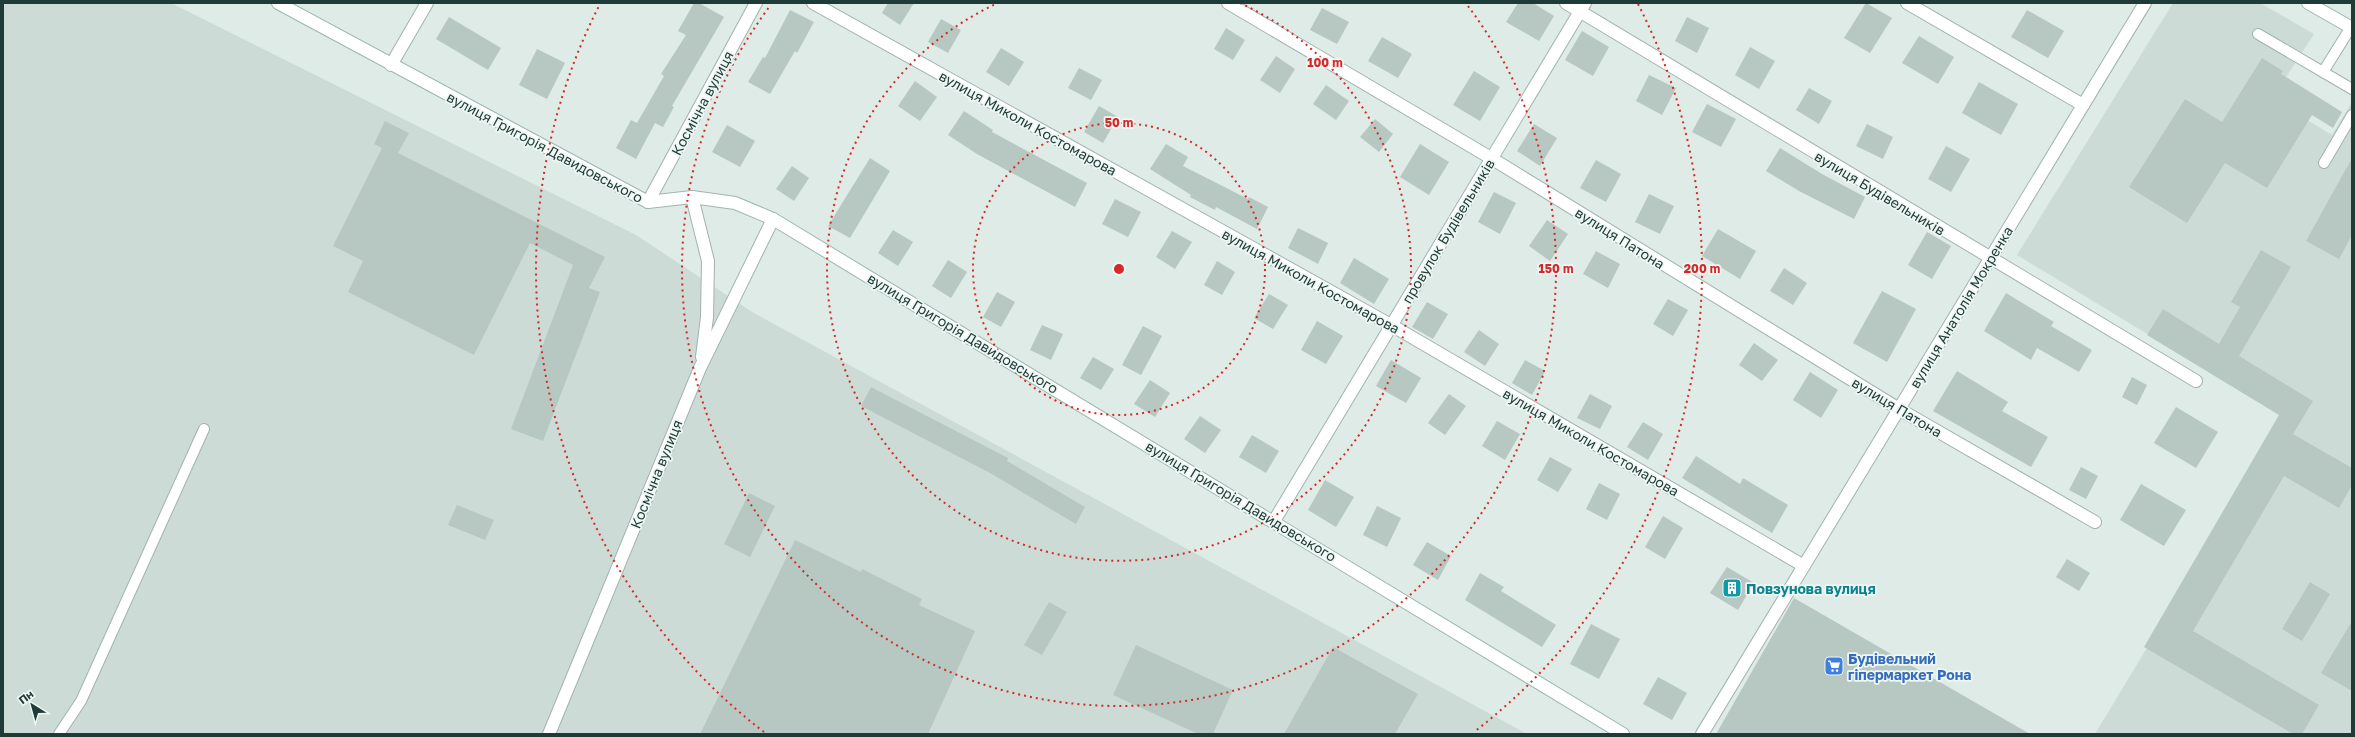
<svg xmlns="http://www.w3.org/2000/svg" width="2355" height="737" font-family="'Golos Text',sans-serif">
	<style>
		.built { fill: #ccdbd6 }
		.building { fill: #b7c8c3 }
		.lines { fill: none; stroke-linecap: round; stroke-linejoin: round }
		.lane-casing { stroke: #a1b3af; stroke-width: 12 }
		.street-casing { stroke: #a1b3af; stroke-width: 14 }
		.secondary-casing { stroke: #9db7b1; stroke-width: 14 }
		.lane { stroke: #fff; stroke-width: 10 }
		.street { stroke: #fff; stroke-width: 12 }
		.secondary { stroke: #fff; stroke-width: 12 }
		.ring { fill: none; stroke: #d62828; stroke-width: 2; stroke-dasharray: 2 4 }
		.labels { text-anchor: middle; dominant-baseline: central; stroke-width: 3.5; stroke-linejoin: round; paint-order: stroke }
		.street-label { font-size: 14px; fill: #1f3b37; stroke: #eff7f4 }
		.culture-label { font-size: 14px; font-weight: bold; fill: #0d838f; stroke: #eff7f4; text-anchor: start }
		.shop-label { font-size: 14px; font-weight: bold; fill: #366cbe; stroke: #eff7f4; text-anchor: start }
		.centre { fill: #d62828; stroke: #eff7f4; stroke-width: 2 }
		.ring-label { font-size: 12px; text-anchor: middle; font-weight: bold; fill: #d62828; stroke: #eff7f4; stroke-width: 3.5; stroke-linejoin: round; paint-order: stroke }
	</style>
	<rect width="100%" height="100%" fill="#deebe7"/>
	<!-- built -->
	<g class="built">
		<path d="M3 3H171L636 235 752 312 1527 734H3Z"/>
		<path d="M2173 3H2260L2314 34 2272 99 2332 135 2352 102V734H2095L2286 418 2017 255Z"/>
	</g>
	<!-- building -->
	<g class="building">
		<path d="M694 3H699L724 17 672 106 674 107 663 127 655 123 636 159 616 148 631 120 637 123 664 76 661 74 686 35 678 31Z"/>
		<path d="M888 3H914L900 25 882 13Z"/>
		<path d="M1518 3H1533L1554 16 1539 41 1506 22Z"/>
		<path d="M1866 3 1892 18 1870 53 1844 38Z"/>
		<path d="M1322 8 1349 22 1337 44 1310 30Z"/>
		<path d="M790 10 814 22 797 53 795 51 770 94 748 82 763 57 765 58Z"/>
		<path d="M2027 10 2064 31 2048 58 2011 37Z"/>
		<path d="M449 17 501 48 488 70 436 39Z"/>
		<path d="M1687 17 1709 28 1697 53 1675 41Z"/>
		<path d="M941 19 961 30 948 53 928 42Z"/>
		<path d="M1226 28 1245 40 1233 60 1214 49Z"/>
		<path d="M1582 31 1609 47 1593 76 1565 60Z"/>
		<path d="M1919 36 1954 57 1938 84 1902 63Z"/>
		<path d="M1382 37 1412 54 1398 78 1368 61Z"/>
		<path d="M1750 47 1775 61 1759 89 1735 75Z"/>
		<path d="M1001 48 1024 62 1009 86 986 72Z"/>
		<path d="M537 49 565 63 547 99 519 85Z"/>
		<path d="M1276 56 1295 69 1280 93 1260 80Z"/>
		<path d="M2262 58 2283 71 2281 74 2342 112 2333 128 2312 115 2267 188 2225 163 2187 223 2129 187 2185 99 2222 122Z"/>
		<path d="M1079 68 1102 80 1091 100 1068 88Z"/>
		<path d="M1474 71 1500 87 1480 121 1453 105Z"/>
		<path d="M1649 75 1676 88 1662 115 1636 101Z"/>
		<path d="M915 81 937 97 920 121 898 106Z"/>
		<path d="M1979 82 2018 104 2001 135 1962 113Z"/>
		<path d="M1326 85 1349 101 1336 120 1313 104Z"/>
		<path d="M1809 88 1832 101 1819 124 1796 110Z"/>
		<path d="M1707 104 1736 119 1721 147 1692 132Z"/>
		<path d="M1099 106 1118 117 1103 143 1084 132Z"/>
		<path d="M964 111 993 130 992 132 1087 183 1075 207 977 154 948 135Z"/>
		<path d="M1375 119 1393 134 1379 152 1360 137Z"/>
		<path d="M385 121 409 133 398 153 605 257 589 288 600 292 543 441 511 429 573 265 530 243 474 355 348 292 363 261 333 246 382 148 374 144Z"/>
		<path d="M1534 124 1557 138 1540 166 1517 151Z"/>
		<path d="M1867 124 1893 137 1883 159 1856 146Z"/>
		<path d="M727 125 755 141 740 167 712 152Z"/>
		<path d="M1166 144 1188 157 1183 166 1248 199 1249 197 1268 207 1257 229 1216 207 1215 210 1190 197 1191 195 1150 169Z"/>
		<path d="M1420 144 1449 162 1429 195 1400 177Z"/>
		<path d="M1946 146 1970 159 1951 192 1928 179Z"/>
		<path d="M1780 148 1822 174 1865 197 1854 219 1799 191 1766 171Z"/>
		<path d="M870 158 890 171 850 238 828 226Z"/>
		<path d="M2352 158V235L2339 259 2306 241Z"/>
		<path d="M1596 160 1621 174 1606 202 1580 188Z"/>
		<path d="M792 166 809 178 794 201 776 189Z"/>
		<path d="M1494 192 1516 203 1500 234 1478 222Z"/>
		<path d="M1649 194 1674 206 1660 234 1635 222Z"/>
		<path d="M1115 199 1141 212 1128 237 1102 224Z"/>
		<path d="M1547 220 1568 234 1550 261 1529 246Z"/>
		<path d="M1298 228 1328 243 1318 264 1288 248Z"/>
		<path d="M1718 229 1756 251 1740 279 1702 256Z"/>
		<path d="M893 230 913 242 898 266 878 253Z"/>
		<path d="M1172 231 1192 242 1175 269 1156 257Z"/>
		<path d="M1927 232 1951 246 1932 279 1908 265Z"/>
		<path d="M2261 250 2291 267 2239 356 2313 401 2293 434 2352 468V485L2339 508 2284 476 2193 631 2319 705 2302 734H2293L2144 647 2279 415 2147 335 2163 309 2219 344 2240 307 2231 302Z"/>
		<path d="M1596 251 1620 264 1608 288 1583 274Z"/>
		<path d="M1354 258 1389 279 1374 304 1340 283Z"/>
		<path d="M948 260 967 272 951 298 932 286Z"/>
		<path d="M1217 261 1235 272 1222 295 1204 285Z"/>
		<path d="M1784 268 1807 283 1793 305 1770 291Z"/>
		<path d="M1882 291 1916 309 1887 362 1853 343Z"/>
		<path d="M997 292 1015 302 1001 327 983 317Z"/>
		<path d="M2006 293 2054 322 2051 326 2092 350 2079 372 2037 348 2031 360 1984 331Z"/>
		<path d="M1269 294 1288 305 1273 329 1254 318Z"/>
		<path d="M1668 299 1688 310 1673 336 1653 324Z"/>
		<path d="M1427 302 1448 314 1433 339 1412 327Z"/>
		<path d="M1317 321 1343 336 1326 364 1301 350Z"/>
		<path d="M1042 325 1063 334 1051 360 1030 350Z"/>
		<path d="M1143 326 1162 336 1141 375 1122 365Z"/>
		<path d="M1479 330 1499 344 1485 366 1464 352Z"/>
		<path d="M1754 343 1778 360 1762 381 1739 365Z"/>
		<path d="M1093 357 1114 369 1101 390 1080 378Z"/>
		<path d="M1391 360 1421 378 1406 403 1376 386Z"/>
		<path d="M1525 360 1545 371 1532 395 1512 383Z"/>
		<path d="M1957 371 2008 402 2002 411 2048 437 2031 467 1933 411Z"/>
		<path d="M1810 372 1838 390 1821 418 1793 400Z"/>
		<path d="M2132 377 2147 385 2137 405 2122 397Z"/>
		<path d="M1150 380 1170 393 1155 417 1134 404Z"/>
		<path d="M871 387 1008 458 1007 461 1085 507 1076 524 990 473 861 406Z"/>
		<path d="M1449 394 1466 406 1445 435 1428 423Z"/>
		<path d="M1590 394 1612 406 1600 429 1577 418Z"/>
		<path d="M2176 407 2218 432 2196 468 2154 443Z"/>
		<path d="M1200 416 1221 430 1205 453 1184 439Z"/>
		<path d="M1497 421 1520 434 1505 460 1482 446Z"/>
		<path d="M1643 422 1663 434 1648 460 1627 447Z"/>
		<path d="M1252 435 1279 451 1266 473 1239 457Z"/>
		<path d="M1696 456 1740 484 1743 478 1788 505 1772 533 1682 478Z"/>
		<path d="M1550 457 1572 469 1558 492 1537 480Z"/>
		<path d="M2081 467 2098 476 2086 499 2069 490Z"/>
		<path d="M1325 480 1354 497 1336 527 1308 510Z"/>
		<path d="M1599 483 1620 494 1607 520 1586 509Z"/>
		<path d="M2141 484 2186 510 2164 546 2120 520Z"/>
		<path d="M749 493 775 506 750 557 724 544Z"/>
		<path d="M457 505 494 520 485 540 448 525Z"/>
		<path d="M1377 506 1401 518 1387 547 1363 535Z"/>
		<path d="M1663 516 1683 528 1665 559 1645 547Z"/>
		<path d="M795 540 861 572 862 569 922 599 919 605 975 631 928 734H700Z"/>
		<path d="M1427 542 1451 556 1438 580 1413 565Z"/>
		<path d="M2067 559 2090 573 2079 591 2056 577Z"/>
		<path d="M1727 567 1754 583 1738 610 1710 593Z"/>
		<path d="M1480 573 1504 587 1501 591 1556 625 1542 647 1465 600Z"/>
		<path d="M2310 582 2330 594 2302 641 2282 629Z"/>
		<path d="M1794 598 2030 734H1716Z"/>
		<path d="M1049 602 1067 612 1042 655 1024 645Z"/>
		<path d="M2352 621V691L2321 673Z"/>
		<path d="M1591 624 1620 639 1599 679 1570 664Z"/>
		<path d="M1136 645 1233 690 1213 734H1198L1113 695Z"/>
		<path d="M1333 647 1418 694 1395 734H1284Z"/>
		<path d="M1658 677 1687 693 1672 720 1643 704Z"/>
	</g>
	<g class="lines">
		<defs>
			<g id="lane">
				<path d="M2258 34 2323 72 2351 27"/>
				<path d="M2323 72 2352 89"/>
				<path d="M2324 163 2352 115"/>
				<path d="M59 734 81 701 204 429"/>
			</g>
			<g id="street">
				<path d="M813 3 1391 325 1804 566"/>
				<path d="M1228 3 1491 158 1899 409 2095 522"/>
				<path d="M1566 3 2196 381"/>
				<path d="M1907 3 2083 105"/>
				<path d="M391 65 427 3"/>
				<path d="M692 197 708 261 707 317 702 357"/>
				<path d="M648 202 756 3"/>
				<path d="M1274 521 1585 3"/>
				<path d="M549 734 700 368 773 219"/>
				<path d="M1702 734 2145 3"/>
			</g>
			<g id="secondary">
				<path d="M278 3 648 202 692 197 735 203 773 219 1623 734"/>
				<path d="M2308 3 2352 28"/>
			</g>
		</defs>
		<!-- lane casing -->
		<use href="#lane" class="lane-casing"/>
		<!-- street casing -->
		<use href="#street" class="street-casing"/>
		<!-- secondary casing -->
		<use href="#secondary" class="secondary-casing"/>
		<!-- lane -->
		<use href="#lane" class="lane"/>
		<!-- street -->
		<use href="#street" class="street"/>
		<!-- secondary -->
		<use href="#secondary" class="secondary"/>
	</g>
	<!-- distance rings -->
	<g class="ring">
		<circle cx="1119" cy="269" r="146"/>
		<path d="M1240 3A292 292 0 1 1 998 3"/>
		<path d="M1468 6A437 437 0 1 1 770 6"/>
		<path d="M764 732A583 583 0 0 1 600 4M1638 4A583 583 0 0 1 1474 732"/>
	</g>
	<!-- icons -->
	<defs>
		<symbol id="building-square" viewBox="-11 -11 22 22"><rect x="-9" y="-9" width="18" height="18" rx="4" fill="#0f9aa8" stroke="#eff7f4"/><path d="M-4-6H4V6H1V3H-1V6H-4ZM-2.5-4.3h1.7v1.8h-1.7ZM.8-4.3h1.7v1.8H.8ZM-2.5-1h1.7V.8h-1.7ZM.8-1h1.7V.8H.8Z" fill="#fff"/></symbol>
		<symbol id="supermarket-square" viewBox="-11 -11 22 22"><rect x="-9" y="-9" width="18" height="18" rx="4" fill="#3f7fe0" stroke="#eff7f4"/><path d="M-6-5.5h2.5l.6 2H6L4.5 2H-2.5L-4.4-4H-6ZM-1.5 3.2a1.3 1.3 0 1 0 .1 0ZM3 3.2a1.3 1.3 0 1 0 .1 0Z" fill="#fff"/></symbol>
	</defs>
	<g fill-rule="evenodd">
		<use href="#building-square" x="1721" y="577" width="22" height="22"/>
		<use href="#supermarket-square" x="1823" y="655" width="22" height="22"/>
	</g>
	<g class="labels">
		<!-- street labels -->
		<g class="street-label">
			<text transform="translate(702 103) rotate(-62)">Космічна вулиця</text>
			<text transform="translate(1028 123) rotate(29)">вулиця Миколи Костомарова</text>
			<text transform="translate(545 147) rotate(28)">вулиця Григорія Давидовського</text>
			<text transform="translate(1880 193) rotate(31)">вулиця Будівельників</text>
			<text transform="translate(1448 231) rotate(-59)">провулок Будівельників</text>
			<text transform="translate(1620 238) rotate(32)">вулиця Патона</text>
			<text transform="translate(1311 281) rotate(29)">вулиця Миколи Костомарова</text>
			<text transform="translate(1961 307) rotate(-59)">вулиця Анатолія Мокренка</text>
			<text transform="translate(963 333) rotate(31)">вулиця Григорія Давидовського</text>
			<text transform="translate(1897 407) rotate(31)">вулиця Патона</text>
			<text transform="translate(1591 442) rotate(30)">вулиця Миколи Костомарова</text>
			<text transform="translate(656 474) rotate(-68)">Космічна вулиця</text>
			<text transform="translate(1241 501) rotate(31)">вулиця Григорія Давидовського</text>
		</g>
		<!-- culture labels -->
		<g class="culture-label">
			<text x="1746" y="588">Повзунова вулиця</text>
		</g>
		<!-- shop labels -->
		<g class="shop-label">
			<text x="1848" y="658">Будівельний<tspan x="1848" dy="16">гіпермаркет Рона</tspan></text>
		</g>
	</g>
	<circle cx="1119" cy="269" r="6" class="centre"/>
	<g class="ring-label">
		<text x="1325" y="67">100 m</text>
		<text x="1119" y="127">50 m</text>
		<text x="1556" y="273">150 m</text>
		<text x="1702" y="273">200 m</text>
	</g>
	<!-- border -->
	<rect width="2355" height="737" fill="none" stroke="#1f3b37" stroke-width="8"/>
	<!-- north arrow -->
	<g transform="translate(32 705) rotate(323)" stroke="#eff7f4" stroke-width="3" paint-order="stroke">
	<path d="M0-3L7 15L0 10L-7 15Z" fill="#1f3b37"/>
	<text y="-6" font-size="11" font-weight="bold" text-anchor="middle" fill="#1f3b37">Пн</text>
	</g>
</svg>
